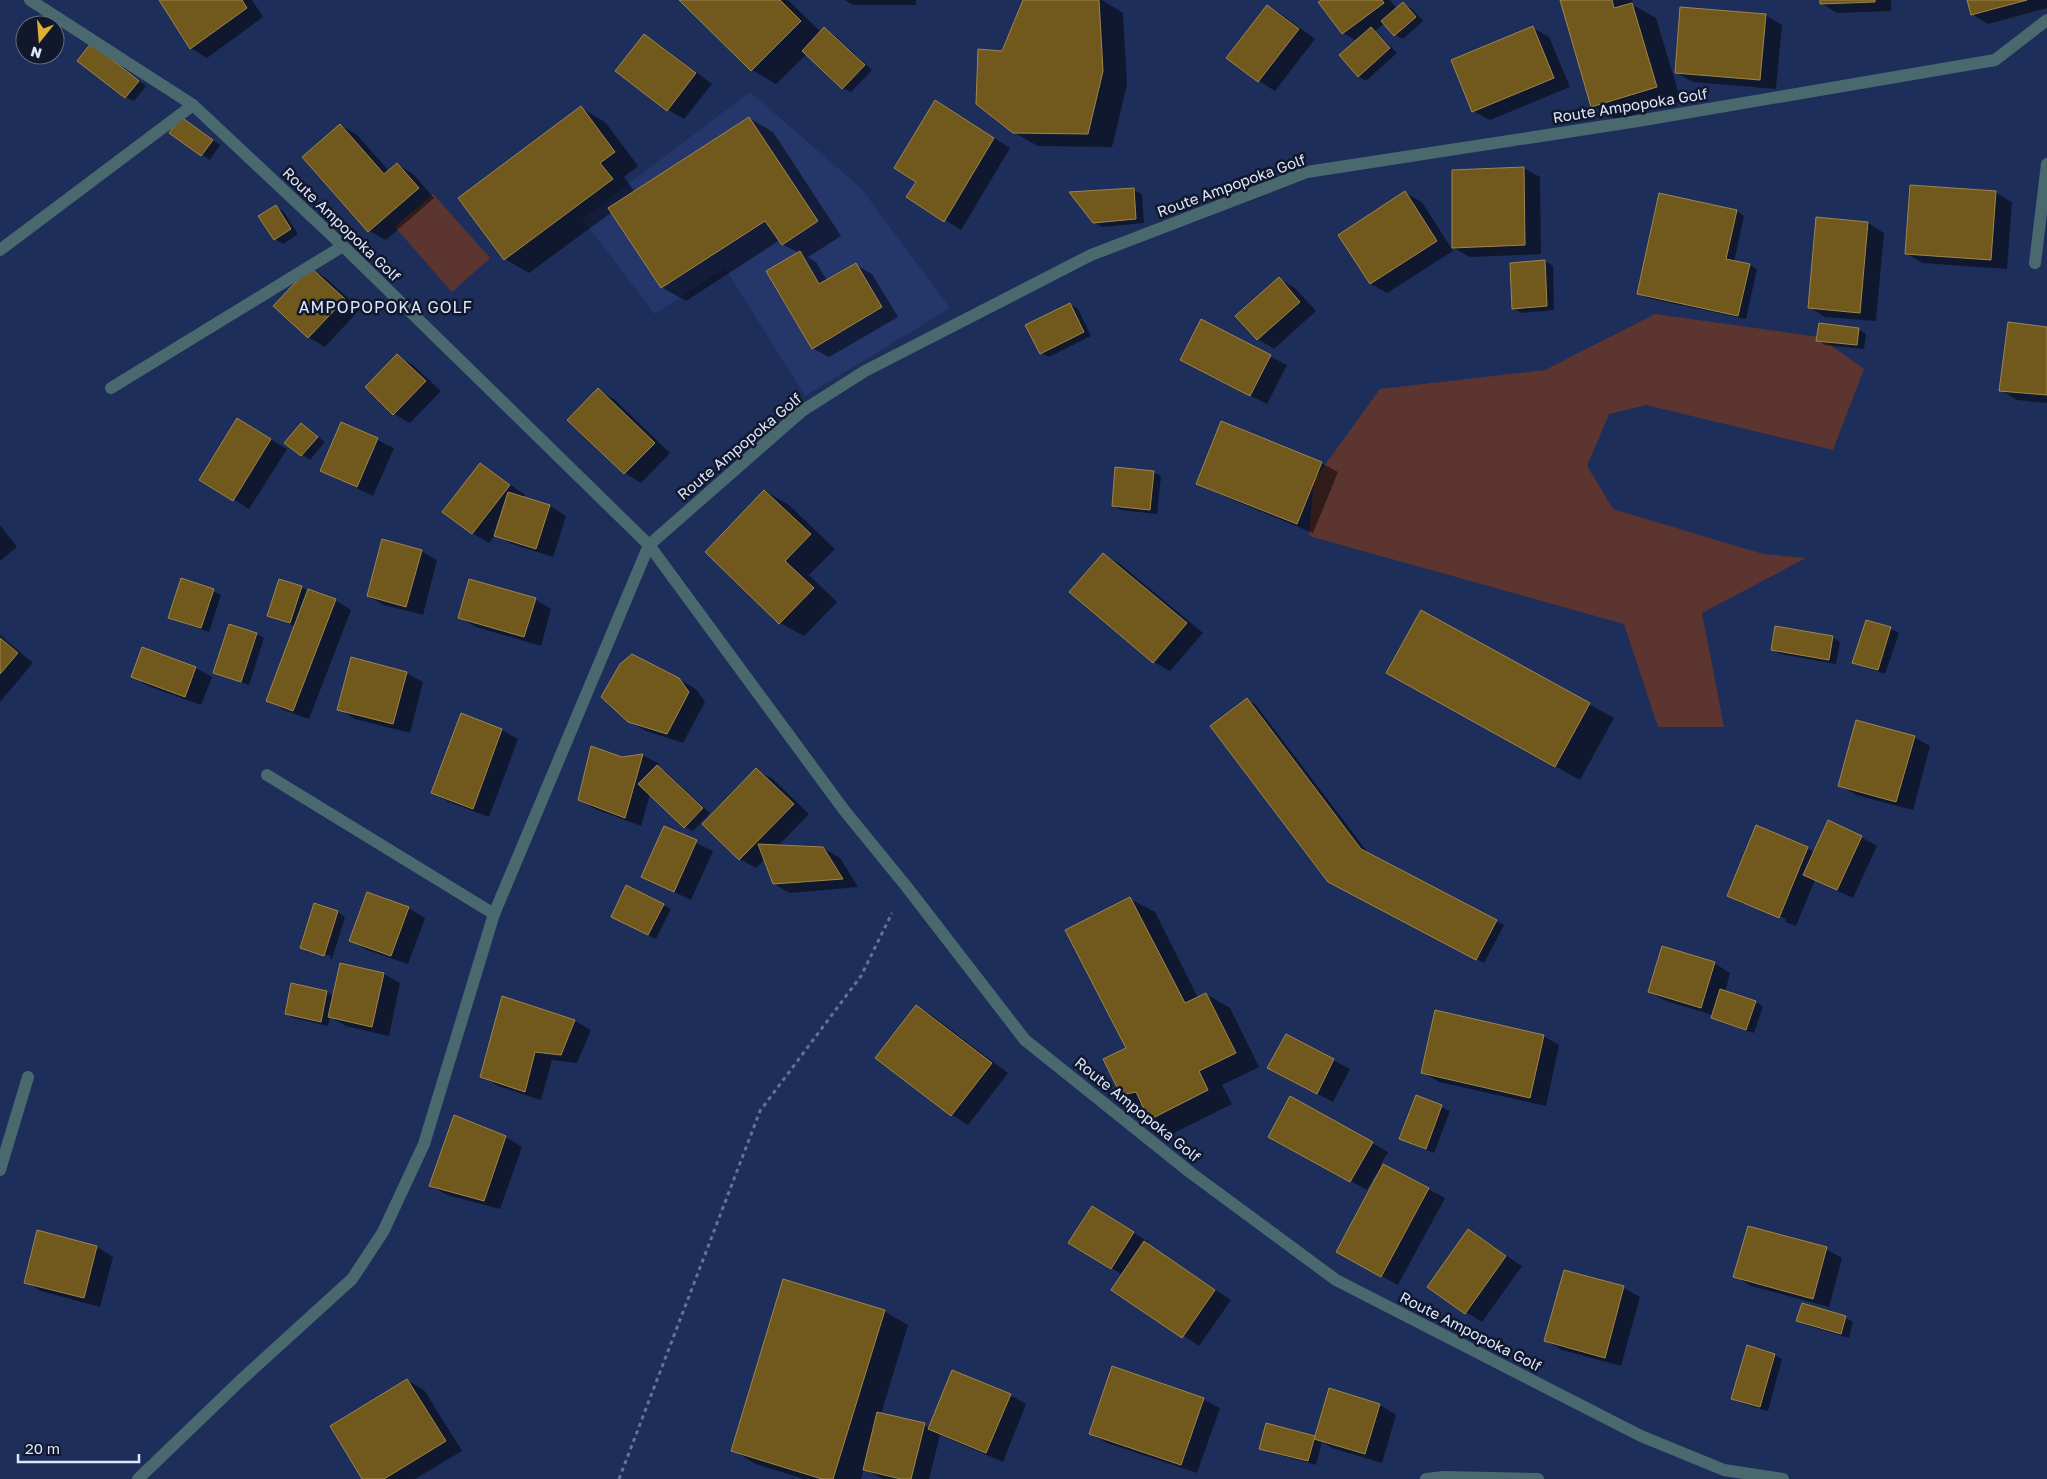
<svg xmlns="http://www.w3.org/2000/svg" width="2047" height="1479" font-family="'Golos Text',sans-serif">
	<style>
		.built { fill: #24366a }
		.green { fill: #5c3531 }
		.shadow { fill: #0007 }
		.building { fill: #71591d; stroke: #9e864b }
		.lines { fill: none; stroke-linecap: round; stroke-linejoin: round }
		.path { stroke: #647297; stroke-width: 3; stroke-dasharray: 4 4; stroke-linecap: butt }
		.minor { stroke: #4a696e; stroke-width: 12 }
		.labels { text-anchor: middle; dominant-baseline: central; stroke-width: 5; stroke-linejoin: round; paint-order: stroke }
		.street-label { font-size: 15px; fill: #dce6fd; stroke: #11182c }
		.neighbourhood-label { font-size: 16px; letter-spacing: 1px; fill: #dce6fd; stroke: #11182c }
	</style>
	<rect width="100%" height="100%" fill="#1e2e5b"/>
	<!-- built -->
	<path class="built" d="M750 92 861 188 950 308 805 396 725 268 655 314 582 219Z"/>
	<!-- green -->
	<g class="green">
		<path d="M433 194 490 258 452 292 395 227Z"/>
		<path d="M1655 314 1819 337 1864 369 1833 450 1646 405 1609 414 1587 466 1613 509 1763 554 1806 558 1702 613 1724 727H1658L1624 624 1309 536 1314 480 1380 389 1545 370Z"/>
	</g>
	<!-- shadow -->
	<g class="shadow">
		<path d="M160 0H252L263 17 207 58 191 48Z"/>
		<path d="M681 0H788L821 32 825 29 832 33 872 70 851 92 843 88 807 54 776 84 752 70Z"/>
		<path d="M845 0H916V5H853Z"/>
		<path d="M1024 0H1102L1123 13 1127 85 1112 147 1038 146 1013 132Z"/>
		<path d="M1318 0H1390L1397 9 1404 4 1411 8 1423 21 1403 39 1395 35 1385 23 1375 31 1397 53 1366 81 1358 76 1357 41 1343 33Z"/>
		<path d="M1562 0H1632L1633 5 1656 18 1681 101 1617 120 1593 106Z"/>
		<path d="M1821 0H1891V11L1837 13 1821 3Z"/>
		<path d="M1968 0H2047V8L1988 24 1972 14Z"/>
		<path d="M1268 6 1284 16 1315 39 1275 91 1259 81 1228 58Z"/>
		<path d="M1765 15 1782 25 1776 89 1693 82 1677 73Z"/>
		<path d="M1533 28 1549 37 1570 87 1490 120 1473 111Z"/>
		<path d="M644 35 660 45 712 84 684 119 668 110 617 71Z"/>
		<path d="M99 50 146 86 134 101 126 97Z"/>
		<path d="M581 108 605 122 638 166 624 177 635 192 749 118 773 132 841 236 808 257 816 262 827 281 856 265 872 274 898 317 829 357 812 348 799 253 782 244 780 240 686 301 661 287 612 212 529 273 505 259 459 199Z"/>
		<path d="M952 111 1010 148 961 230 908 197Z"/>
		<path d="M181 118 220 145 210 160 171 133Z"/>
		<path d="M341 125 357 135 389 171 397 164 413 174 434 198 386 240 369 231 304 157Z"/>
		<path d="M1524 168 1540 177 1541 254 1470 257 1453 248Z"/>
		<path d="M1134 190 1142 194 1144 223 1102 227 1094 222Z"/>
		<path d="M1995 192 2012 202 2007 269 1923 263 1907 254Z"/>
		<path d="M1405 193 1422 202 1453 251 1387 293 1371 284 1340 235Z"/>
		<path d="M1660 195 1737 211 1744 216 1734 262 1749 265 1757 269 1746 319 1647 298 1639 293Z"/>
		<path d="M276 207 283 211 298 234 283 244 275 239Z"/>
		<path d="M1868 223 1884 233 1876 321 1825 317 1809 307Z"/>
		<path d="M1545 261 1553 266 1554 310 1521 313 1513 308Z"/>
		<path d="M310 268 326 278 360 309 325 347 308 337Z"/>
		<path d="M1279 279 1295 288 1316 311 1274 349 1258 339 1237 316Z"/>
		<path d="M1070 304 1078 309 1091 336 1049 357 1041 353Z"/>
		<path d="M1202 321 1287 365 1267 404 1198 369Z"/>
		<path d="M2047 328V403L2017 400 2000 390Z"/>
		<path d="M1858 329 1866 334 1864 349 1825 345 1817 340Z"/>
		<path d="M397 356 413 365 441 391 410 423 394 414 367 387Z"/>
		<path d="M598 390 614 399 670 453 641 483 625 473 569 420Z"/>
		<path d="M342 423 394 448 373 496 321 471Z"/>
		<path d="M301 425 325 442 310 460 286 443Z"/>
		<path d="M254 429 287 449 249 509 233 499Z"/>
		<path d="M1321 463 1338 472 1313 533 1214 492 1197 483Z"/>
		<path d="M480 464 496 474 525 495 523 498 550 506 566 516 553 557 512 544 495 535 489 543 472 533Z"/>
		<path d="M1153 472 1161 476 1157 514 1121 510 1113 506Z"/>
		<path d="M765 491 789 505 835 549 809 575 837 602 804 636 780 623Z"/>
		<path d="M0 525 17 547 0 561Z"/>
		<path d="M421 551 437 560 423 615 384 605 368 596Z"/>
		<path d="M1103 554 1120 564 1203 633 1170 671 1154 662 1071 592Z"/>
		<path d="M280 580 335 600 351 610 309 719 284 710 267 700 295 626 268 616Z"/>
		<path d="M213 591 221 595 209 632 177 621 169 617Z"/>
		<path d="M535 599 551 609 541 646 476 627 459 617Z"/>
		<path d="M1421 612 1614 718 1580 780 1411 686Z"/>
		<path d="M1867 621 1891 629 1899 633 1885 674 1862 666 1854 662Z"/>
		<path d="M257 634 264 638 249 685 214 672Z"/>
		<path d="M0 635 33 663 0 702Z"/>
		<path d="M1832 637 1840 642 1836 664 1780 654 1773 650Z"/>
		<path d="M196 668 212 677 201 705 148 686 132 676Z"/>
		<path d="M406 673 423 682 410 733 355 719 339 709Z"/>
		<path d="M679 679 696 689 705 702 683 743 646 731 629 721Z"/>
		<path d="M1247 700 1255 704 1369 854 1504 925 1484 963 1337 886Z"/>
		<path d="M462 715 502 730 518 739 489 817 449 802 433 793Z"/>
		<path d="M1914 737 1930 746 1913 810 1856 795 1840 785Z"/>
		<path d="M643 755 659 764 658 767 665 771 710 813 693 831 685 827 650 794 641 826 595 809 579 800 622 758Z"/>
		<path d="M756 770 773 779 809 814 778 846 823 848 840 858 858 887 790 893 774 884 765 859 756 868 740 859Z"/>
		<path d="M1757 827 1815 852 1861 837 1877 846 1853 898 1815 880 1796 926 1744 905 1785 922 1786 919 1744 902V905L1729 896Z"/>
		<path d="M664 828 713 851 691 900 643 877Z"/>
		<path d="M627 887 671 909 656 939 620 921Z"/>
		<path d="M1130 899 1155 912 1198 998 1206 994 1230 1008 1259 1067 1222 1085 1232 1104 1174 1133 1150 1119 1145 1107 1122 1094 1127 1049Z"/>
		<path d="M314 905 338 912 345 917 332 959H330L331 956 308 949V952L301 948Z"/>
		<path d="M408 908 425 918 408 964 367 950 351 940Z"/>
		<path d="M1714 963 1730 973 1725 992 1755 1002 1763 1006 1754 1033 1720 1022 1712 1018 1713 1015 1666 1001 1649 992Z"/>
		<path d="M341 964 384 974 400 983 389 1036 346 1026 330 1017 328 1026 294 1018 286 1014 292 985 327 992 334 996Z"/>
		<path d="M503 998 575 1021 591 1030 577 1063 552 1060 541 1100 498 1086 482 1076Z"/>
		<path d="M917 1006 933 1016 1008 1073 968 1125 952 1115 877 1058Z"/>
		<path d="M1286 1035 1350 1069 1333 1102 1285 1077Z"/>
		<path d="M1543 1036 1559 1045 1546 1106 1439 1082 1422 1072Z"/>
		<path d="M1417 1097 1450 1111 1434 1153 1401 1139Z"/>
		<path d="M454 1117 506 1137 522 1147 500 1209 447 1195 431 1186Z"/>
		<path d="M1372 1143 1388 1152 1381 1164 1445 1198 1398 1285 1354 1261 1378 1175 1376 1174 1367 1190 1286 1146Z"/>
		<path d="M1108 1217 1149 1242 1148 1245 1231 1300 1199 1346 1113 1289 1123 1275 1111 1268Z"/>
		<path d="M1468 1230 1522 1266 1482 1322 1466 1312Z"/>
		<path d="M38 1232 97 1247 113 1257 100 1307 41 1291 25 1282Z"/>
		<path d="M1826 1249 1842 1258 1829 1307 1751 1286 1735 1276Z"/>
		<path d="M1565 1271 1624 1288 1640 1297 1621 1366 1562 1350 1546 1341Z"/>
		<path d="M1802 1304 1846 1318 1853 1322 1849 1338 1805 1325 1798 1320Z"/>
		<path d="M884 1311 908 1325 881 1414 924 1425 930 1428 1010 1395 1026 1404 1003 1462 940 1435 929 1479H883L864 1469 861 1479H804L756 1464 732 1450Z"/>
		<path d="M1774 1355 1782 1359 1768 1411 1741 1403 1733 1399Z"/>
		<path d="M407 1380 424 1390 462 1451 415 1479H364Z"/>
		<path d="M1203 1399 1220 1408 1197 1473 1107 1443 1091 1434Z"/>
		<path d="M1380 1405 1396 1415 1382 1463 1332 1448 1322 1442 1316 1465 1269 1452 1261 1448 1316 1438Z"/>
	</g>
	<!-- building -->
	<g class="building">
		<path d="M159 0H242L247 8 190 49Z"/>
		<path d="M679 0H780L801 21 751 71Z"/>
		<path d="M1023 0H1099L1103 71 1088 134 1013 133 976 104 978 49 1002 51Z"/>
		<path d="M1321 0H1382L1384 3 1342 34 1318 2Z"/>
		<path d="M1560 0H1612L1614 8 1632 3 1657 87 1591 107Z"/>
		<path d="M1820 0H1875V2L1820 4Z"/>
		<path d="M1967 0H2027L1971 15Z"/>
		<path d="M1403 2 1416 17 1394 36 1381 21Z"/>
		<path d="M1267 5 1299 29 1258 82 1226 58Z"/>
		<path d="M1680 7 1766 14 1760 80 1675 73Z"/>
		<path d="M1533 26 1554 78 1472 112 1451 60Z"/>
		<path d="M824 27 865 65 842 89 802 51Z"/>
		<path d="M1371 27 1390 48 1358 77 1339 55Z"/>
		<path d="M644 34 696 73 667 111 615 71Z"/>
		<path d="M91 43 139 81 125 98 77 61Z"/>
		<path d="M935 100 994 138 944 222 906 197 916 182 894 168Z"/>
		<path d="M581 106 615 152 600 163 613 179 504 260 458 198Z"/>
		<path d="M181 117 213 140 201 156 169 133Z"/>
		<path d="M749 117 818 221 782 245 765 221 661 288 608 208Z"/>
		<path d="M340 124 384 174 397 163 419 188 368 232 302 157Z"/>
		<path d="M1524 167 1525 245 1452 248V170Z"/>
		<path d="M1910 185 1996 191 1991 260 1905 254Z"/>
		<path d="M1134 188 1136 219 1093 223 1069 192Z"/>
		<path d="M1405 191 1437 241 1370 284 1338 235Z"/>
		<path d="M1659 193 1737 210 1726 259 1750 264 1738 316 1637 294Z"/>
		<path d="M276 205 291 229 274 240 258 216Z"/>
		<path d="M1816 217 1868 222 1860 313 1808 308Z"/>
		<path d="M800 251 819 284 856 263 882 307 812 349 766 271Z"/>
		<path d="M1545 260 1547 306 1512 309 1510 263Z"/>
		<path d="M310 267 345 299 308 338 273 306Z"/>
		<path d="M1279 277 1300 302 1257 340 1235 316Z"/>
		<path d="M1070 303 1084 332 1040 354 1025 325Z"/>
		<path d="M1201 319 1271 355 1250 396 1180 360Z"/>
		<path d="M2008 322 2047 327V395L1999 391Z"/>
		<path d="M1819 323 1859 328 1857 345 1816 341Z"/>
		<path d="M397 354 426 381 393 415 365 387Z"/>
		<path d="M598 388 655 443 624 474 567 420Z"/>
		<path d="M237 418 271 439 233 501 199 480Z"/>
		<path d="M1221 421 1322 462 1297 524 1196 484Z"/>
		<path d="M341 422 378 438 357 487 320 471Z"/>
		<path d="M301 423 318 437 301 456 284 443Z"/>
		<path d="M480 463 510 485 472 534 442 512Z"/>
		<path d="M1115 467 1154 471 1150 510 1112 506Z"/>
		<path d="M764 490 811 534 785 561 814 588 779 624 705 552Z"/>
		<path d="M508 492 550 505 536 549 494 536Z"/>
		<path d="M382 539 422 550 406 607 367 596Z"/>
		<path d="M1103 553 1187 623 1153 663 1069 592Z"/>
		<path d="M181 578 214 589 201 628 168 618Z"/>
		<path d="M279 579 302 586 290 623 267 616Z"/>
		<path d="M469 579 536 598 524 637 458 618Z"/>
		<path d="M308 589 336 599 293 711 266 701Z"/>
		<path d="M1421 610 1590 703 1555 767 1386 673Z"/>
		<path d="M1866 620 1891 627 1878 670 1852 663Z"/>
		<path d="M229 624 257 633 241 682 213 673Z"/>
		<path d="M1775 626 1833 636 1829 660 1771 650Z"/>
		<path d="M0 638 18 653 0 674Z"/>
		<path d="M142 647 196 667 185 697 131 677Z"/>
		<path d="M632 654 679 678 689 692 667 734 628 722 601 697 620 664Z"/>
		<path d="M351 657 407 672 393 724 337 710Z"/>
		<path d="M1247 698 1361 849 1497 920 1476 960 1328 882 1210 726Z"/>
		<path d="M461 713 502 729 473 809 431 793Z"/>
		<path d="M1856 720 1915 736 1896 802 1838 786Z"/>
		<path d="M591 746 622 757 643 754 625 818 578 800Z"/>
		<path d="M657 765 703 808 684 828 638 784Z"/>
		<path d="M756 768 794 804 739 860 702 824Z"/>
		<path d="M1828 820 1862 836 1837 890 1803 875Z"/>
		<path d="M1756 825 1808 847 1779 918 1727 896Z"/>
		<path d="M664 826 697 840 674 892 641 877Z"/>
		<path d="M758 844 823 847 843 879 773 884Z"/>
		<path d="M626 885 664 904 648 935 611 917Z"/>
		<path d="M367 892 409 907 391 956 349 941Z"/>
		<path d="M1130 897 1185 1003 1206 993 1236 1053 1199 1071 1208 1090 1149 1120 1136 1092 1121 1095 1103 1059 1126 1048 1065 930Z"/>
		<path d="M314 903 338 911 324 956 300 948Z"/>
		<path d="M1662 946 1715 962 1701 1008 1648 992Z"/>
		<path d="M340 963 384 973 372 1027 328 1017Z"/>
		<path d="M291 983 327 991 321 1022 285 1014Z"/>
		<path d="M1720 989 1756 1001 1746 1030 1711 1018Z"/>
		<path d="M502 996 575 1020 561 1055 535 1052 525 1092 480 1077Z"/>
		<path d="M916 1005 992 1063 951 1116 875 1058Z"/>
		<path d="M1435 1010 1544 1035 1530 1098 1421 1073Z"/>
		<path d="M1286 1034 1334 1059 1317 1094 1267 1068Z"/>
		<path d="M1416 1095 1442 1105 1426 1149 1399 1139Z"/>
		<path d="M1290 1096 1373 1142 1350 1182 1268 1137Z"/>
		<path d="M454 1115 506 1136 484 1201 429 1186Z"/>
		<path d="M1383 1164 1429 1188 1381 1277 1336 1252Z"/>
		<path d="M1092 1206 1134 1232 1111 1269 1068 1243Z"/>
		<path d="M1748 1226 1827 1247 1813 1299 1733 1277Z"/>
		<path d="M1468 1229 1506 1256 1465 1314 1427 1287Z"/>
		<path d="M37 1230 97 1246 84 1298 24 1283Z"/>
		<path d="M1144 1241 1215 1290 1182 1338 1111 1290Z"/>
		<path d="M1564 1270 1624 1286 1605 1358 1544 1341Z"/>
		<path d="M783 1279 885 1310 833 1479H822L731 1451Z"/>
		<path d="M1802 1303 1846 1316 1841 1334 1796 1321Z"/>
		<path d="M1747 1345 1775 1354 1760 1407 1731 1399Z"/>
		<path d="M1112 1366 1204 1398 1181 1465 1089 1434Z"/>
		<path d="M952 1370 1011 1394 986 1453 928 1429Z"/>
		<path d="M407 1379 446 1441 384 1479H362L330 1426Z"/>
		<path d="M1329 1388 1380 1404 1365 1454 1314 1439Z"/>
		<path d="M877 1412 925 1423 911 1479H901L863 1470Z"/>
		<path d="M1266 1423 1315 1436 1308 1461 1259 1449Z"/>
	</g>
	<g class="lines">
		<!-- path -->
		<path class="path" d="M619 1479 760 1111 861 976 892 913"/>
		<!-- minor -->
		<g class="minor">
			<path d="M30 0 193 105 343 246 649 545 844 810 906 886 1025 1040 1191 1173 1336 1280 1641 1436 1724 1470 1783 1479"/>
			<path d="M0 250 193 105"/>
			<path d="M2035 263 2047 164"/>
			<path d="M111 388 343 246"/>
			<path d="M267 775 494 914"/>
			<path d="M0 1170 28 1077"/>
			<path d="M138 1479 241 1380 352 1279 383 1232 424 1144 494 914 649 545 802 411 865 371 1091 255 1307 172 1638 121 1995 60 2047 20"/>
			<path d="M1426 1479 1444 1477 1538 1479"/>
		</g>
	</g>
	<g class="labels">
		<!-- street labels -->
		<g class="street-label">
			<text transform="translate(1630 105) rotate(-9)">Route Ampopoka Golf</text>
			<text transform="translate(1231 185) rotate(-20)">Route Ampopoka Golf</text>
			<text transform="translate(342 224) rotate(44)">Route Ampopoka Golf</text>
			<text transform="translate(739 446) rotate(-40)">Route Ampopoka Golf</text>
			<text transform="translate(1138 1109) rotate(39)">Route Ampopoka Golf</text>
			<text transform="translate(1471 1331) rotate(27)">Route Ampopoka Golf</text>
		</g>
		<!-- neighbourhood labels -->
		<g class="neighbourhood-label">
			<text x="386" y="307">AMPOPOPOKA GOLF</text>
		</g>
	</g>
	<!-- north arrow -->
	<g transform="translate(40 40) rotate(197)"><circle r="24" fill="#11182c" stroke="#626a80"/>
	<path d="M0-4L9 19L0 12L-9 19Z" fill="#dfb034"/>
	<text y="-8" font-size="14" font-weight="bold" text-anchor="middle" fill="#dce6fd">N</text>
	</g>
	<!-- scale -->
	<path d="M18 1454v8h121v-8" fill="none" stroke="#dce6fd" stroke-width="2.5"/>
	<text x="25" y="1454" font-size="15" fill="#dce6fd" stroke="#11182c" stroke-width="4" paint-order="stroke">20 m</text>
</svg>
